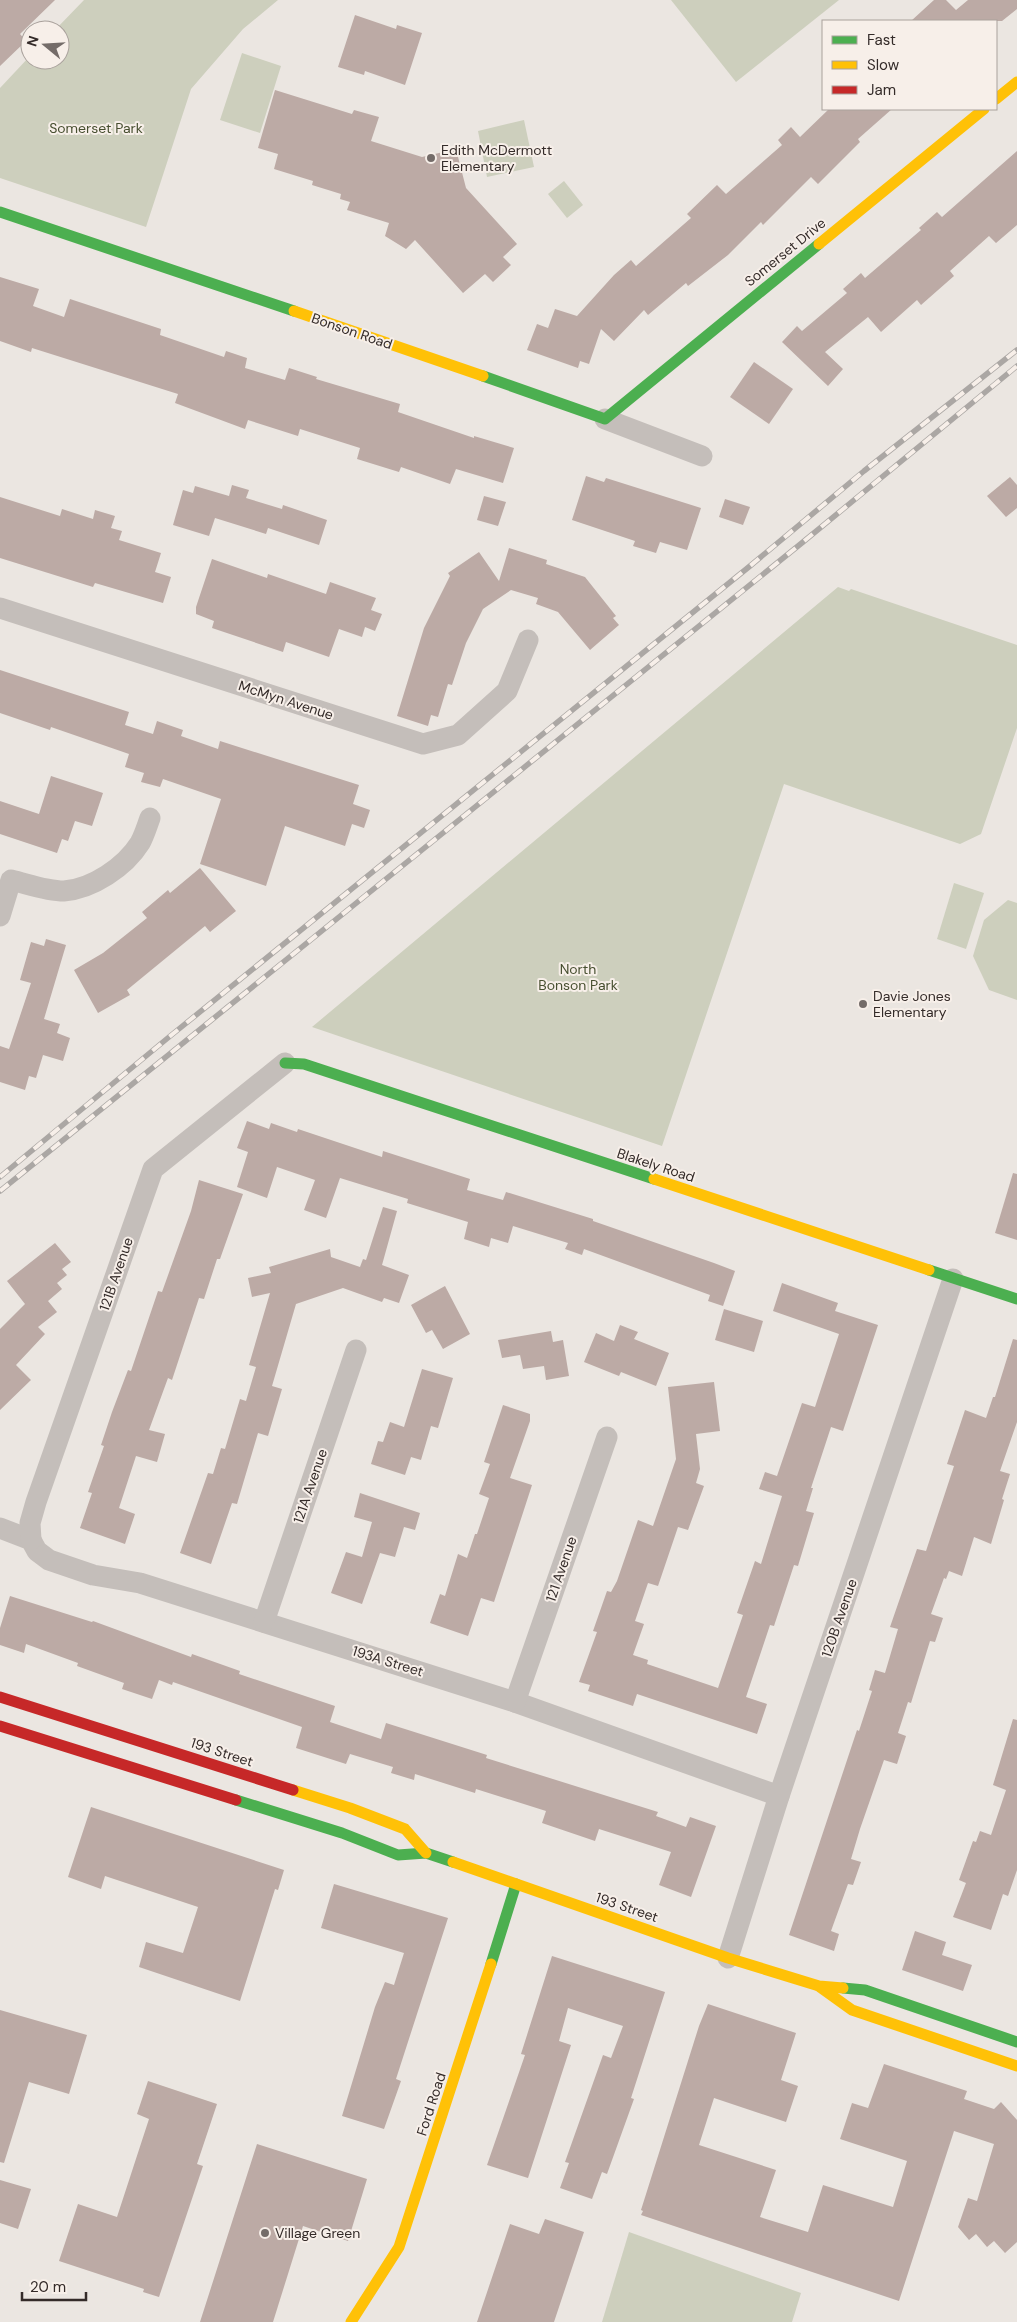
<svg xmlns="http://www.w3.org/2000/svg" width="1017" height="2322" font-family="'DM Sans',sans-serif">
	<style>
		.green { fill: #cdcfbd }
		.building { fill: #bcaaa5 }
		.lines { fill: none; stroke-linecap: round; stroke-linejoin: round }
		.street { stroke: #c4beba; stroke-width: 21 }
		.fast { stroke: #4caf50; stroke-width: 11 }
		.slow { stroke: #ffc107; stroke-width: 11 }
		.jam { stroke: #c62828; stroke-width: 11 }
		.rail-casing { stroke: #aba7a4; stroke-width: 5.5 }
		.rail { stroke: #f7efe9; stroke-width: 4; stroke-dasharray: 11; stroke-linecap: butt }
		.poi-dot { fill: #746c69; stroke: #f7efe9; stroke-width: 2 }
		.labels { text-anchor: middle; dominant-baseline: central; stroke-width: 4; stroke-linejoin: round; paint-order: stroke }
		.park-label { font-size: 14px; fill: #474f30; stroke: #f7efe9 }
		.poi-label { font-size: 14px; fill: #342b29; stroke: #f7efe9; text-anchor: start }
		.street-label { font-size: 14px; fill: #342b29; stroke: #f7efe9 }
	</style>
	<rect width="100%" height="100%" fill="#ebe6e1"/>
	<!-- green -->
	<g class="green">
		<path d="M84 0H278L243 29 191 89 146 227 0 178V88L30 56V60H60V30H55Z"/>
		<path d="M671 0H839L736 82Z"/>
		<path d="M242 53 281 66 260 133 220 120Z"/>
		<path d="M524 120 534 167 487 177 478 131Z"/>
		<path d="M564 181 583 205 567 218 548 194Z"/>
		<path d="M838 587 849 591 851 589 1017 645V728L981 834 960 844 784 784 662 1146 312 1027Z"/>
		<path d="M954 883 984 893 966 949 937 939Z"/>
		<path d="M1008 900 1017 903V1000L989 990 973 956 984 920Z"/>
		<path d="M629 2232 801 2293 792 2322H602Z"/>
	</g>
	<!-- building -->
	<g class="building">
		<path d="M0 0H55L20 34 26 41 0 66Z"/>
		<path d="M934 0H946L956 10 968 0H1017V9L1002 21H911Z"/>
		<path d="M355 15 396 29 397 25 422 33 405 85 365 71 364 75 338 67Z"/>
		<path d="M275 90 352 114 354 110 379 117 371 141 422 157 456 149 466 188 517 244 503 257 511 265 493 282 485 274 463 293 415 240 406 249 385 236 389 223 347 210 350 202 340 199 341 194 312 185 313 181 274 169 278 154 258 148Z"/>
		<path d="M829 109H892L858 139 860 142 818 184 811 177 763 225 761 222 728 255 688 286 686 283 648 315 644 310 614 341 601 329 589 364 580 361 578 368 527 350 537 324 548 328 555 309 577 316 614 275 631 260 636 266 691 218 687 214 717 185 726 194 782 145 778 140 791 127 800 137Z"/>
		<path d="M1017 151V225L996 243 989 236 950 271 954 276 921 305 917 300 881 332 868 317 825 352 843 369 828 386 782 342 797 326 802 331 847 293 843 289 861 273 865 278 921 230 919 228 937 212 942 217Z"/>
		<path d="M0 277 39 289 33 306 64 317 70 299 161 329 160 335 224 357 226 351 247 358 245 368 285 380 289 368 317 377 316 379 400 404 398 412 474 438V436L514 448 503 483 456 469 450 484 401 467 399 472 357 459 360 448 300 429 298 436 248 420 245 429 175 403 178 394 32 348 31 352 0 341Z"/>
		<path d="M754 362 793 389 769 424 730 397Z"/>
		<path d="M586 476 604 482 606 478 701 508 687 550 660 542 656 553 633 546 635 541 572 520Z"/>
		<path d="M1010 477 1017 485V508L1006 517 987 496Z"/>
		<path d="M232 485 249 490 246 498 282 509 283 505 327 520 319 545 268 528 266 534 215 518 209 536 173 525 183 490 193 493 195 486 229 496Z"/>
		<path d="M484 496 506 502 498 526 477 520Z"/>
		<path d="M0 497 60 516 62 509 93 519 95 510 115 516 111 528 122 531 119 540 161 553 155 572 171 577 163 603 95 583 93 587 0 558Z"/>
		<path d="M725 499 750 507 743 525 719 517Z"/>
		<path d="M509 548 547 560 546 564 585 577 616 616 613 618 619 625 590 650 558 612 536 604 538 598 511 590 483 609 466 643 452 685 448 684 438 717 431 715 428 726 397 716 424 628 450 576 448 573 479 552 499 581Z"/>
		<path d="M212 559 267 578 268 574 326 594 330 582 376 598 371 610 382 614 375 631 365 627 362 637 339 629 329 657 286 642 283 652 212 628 214 621 196 614V607Z"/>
		<path d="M0 670 129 712 125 725 153 734 157 721 183 730 181 736 218 749 220 741 359 785 353 804 370 810 364 828 352 824 345 846 285 826 266 886 200 864 221 799 163 779 160 787 141 782 144 773 125 767 129 754 51 727 50 730 0 713Z"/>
		<path d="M51 776 103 793 92 826 75 821 68 841 62 839 57 853 0 834V801L39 814Z"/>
		<path d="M200 868 236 911 210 932 205 926 127 990 130 995 98 1013 74 970 103 953 147 918 142 912 168 890 170 893Z"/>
		<path d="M46 939 66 945 44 1019 60 1024 57 1033 70 1038 63 1061 43 1055 36 1078 29 1076 25 1090 0 1082V1046L9 1049 31 983 20 980 31 942 44 946Z"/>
		<path d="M247 1121 269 1129 271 1123 297 1132 298 1129 382 1157 383 1151 470 1179 467 1190 503 1200 506 1192 593 1219V1221L714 1263 735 1271 723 1306 708 1301 710 1295 584 1249 582 1255 565 1249 568 1243 513 1226 508 1243 491 1238 489 1247 464 1239 468 1222 407 1203 408 1199 340 1178 326 1218 304 1210 315 1180 277 1167 267 1198 237 1187 248 1152 237 1148Z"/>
		<path d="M1013 1173 1017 1174V1240L995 1233Z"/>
		<path d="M199 1180 243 1194 220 1259H217L204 1299 199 1298 172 1380 168 1378 149 1430 165 1434 157 1462 136 1456 119 1508 135 1514 125 1544 80 1528 92 1493 88 1492 104 1446 101 1445 112 1412 128 1370 131 1371 158 1291 162 1292 191 1211Z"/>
		<path d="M383 1207 397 1211 382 1265 409 1275 399 1303 384 1298 382 1302 343 1288 296 1304 272 1386 282 1389 268 1436 258 1433 237 1504 232 1503 211 1564 180 1553 208 1473 213 1474 221 1448 225 1449 240 1399 246 1401 256 1367 249 1365 270 1293 252 1297 248 1278 271 1273 269 1267 330 1249 331 1257 360 1267 363 1259 366 1260Z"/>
		<path d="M55 1243 71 1262 62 1269 67 1275 57 1283 62 1289 48 1301 57 1312 38 1327 45 1334 16 1365 31 1380 0 1410V1329L25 1304 7 1281Z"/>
		<path d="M782 1283 838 1303 835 1311 878 1325 843 1431 831 1427 811 1488H813L806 1511 814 1513 798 1566 794 1565 774 1626 770 1625 746 1697 767 1704 757 1734 637 1694 633 1706 588 1691 590 1685 579 1682 597 1632 593 1631 607 1591 611 1592 617 1581 638 1520 653 1526 676 1459 668 1387 714 1382 720 1431 696 1434 700 1469 696 1483 704 1486 688 1530 678 1527 658 1586 648 1583 635 1621 644 1624 633 1655 648 1660 647 1664 718 1688 743 1615 737 1613 755 1561 761 1564 782 1496 759 1489 765 1472 777 1476 802 1403 815 1407 839 1334 773 1311Z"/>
		<path d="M445 1286 470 1334 443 1349 432 1330 426 1333 411 1305Z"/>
		<path d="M724 1309 763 1321 754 1352 715 1340Z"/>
		<path d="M620 1325 638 1332 634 1339 669 1353 656 1386 621 1372 619 1376 584 1362 596 1333 614 1341Z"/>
		<path d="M551 1331 553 1342 563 1340 569 1376 546 1380 544 1366 523 1369 520 1355 502 1358 498 1340Z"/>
		<path d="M1013 1339 1017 1340V1422L1000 1471 1010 1474 1002 1499 1004 1500 991 1544 974 1537 962 1576 949 1571 946 1579 944 1578 931 1614 943 1618 935 1642 930 1641 911 1703 908 1702 898 1733 906 1736 897 1764 884 1760 860 1829 851 1859 861 1862 853 1885 848 1884 831 1931 839 1934 834 1951 789 1935 857 1730 859 1731 872 1691 869 1690 875 1670 885 1673 898 1629 890 1627 917 1549 926 1551 954 1466 947 1464 965 1410 986 1418 993 1397H995Z"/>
		<path d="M422 1369 453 1378 438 1428 431 1426 421 1460 411 1457 405 1475 371 1464 378 1441 383 1442 390 1422 404 1427Z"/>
		<path d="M503 1405 530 1414V1421L510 1478 532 1485 494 1602 481 1598 468 1636 430 1623 440 1594 445 1596 458 1554 467 1558 475 1534H477L489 1498 479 1494 490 1464 484 1462Z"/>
		<path d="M360 1493 420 1513 415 1530 404 1527 395 1557 380 1553 362 1604 331 1593 346 1552 362 1557 372 1522 354 1517Z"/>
		<path d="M10 1596 92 1622 93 1621 191 1657 192 1654 240 1671 239 1674 335 1706 330 1722 381 1739 386 1723 487 1755 486 1758 658 1812 656 1816 686 1827 690 1817 716 1826 691 1897 659 1885 671 1852 599 1829 595 1841 542 1823 546 1811 476 1789 475 1793 415 1774 414 1780 391 1773 393 1767 350 1754 346 1764 296 1748 302 1727 173 1682 172 1685 159 1680 152 1699 122 1689 124 1683 77 1666 78 1663 26 1644 24 1653 0 1645V1628Z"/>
		<path d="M1013 1719 1017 1720V1870L1008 1896 1003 1894 991 1930 953 1917 966 1883 959 1880 973 1841 976 1842 980 1831 991 1835 1006 1790 993 1785Z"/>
		<path d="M91 1807 284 1870 278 1890 275 1889 240 2001 139 1967 146 1942 183 1953 198 1907 105 1876 101 1889 68 1877Z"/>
		<path d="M334 1884 448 1918 396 2079 401 2081 384 2129 342 2116 375 2007 385 1982 394 1985 404 1953 321 1928Z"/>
		<path d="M915 1931 946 1942 942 1955 972 1965 963 1991 902 1970Z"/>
		<path d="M552 1956 665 1992 631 2098 634 2099 607 2174 602 2172 592 2199 560 2188 569 2163 565 2162 603 2055 611 2058 623 2026 568 2008 559 2041 571 2045 528 2178 487 2165 525 2055 521 2054Z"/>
		<path d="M708 2004 796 2033 781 2080 798 2086 786 2122 714 2098 699 2145 776 2170 760 2217 808 2232 823 2185 893 2207 907 2161 840 2139 852 2103 868 2108 884 2064 967 2091 964 2099 994 2109 1001 2102 1017 2120V2242L1005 2253 994 2241 987 2247 976 2234 969 2240 958 2227 968 2198 977 2201 994 2144 954 2131 899 2301 641 2215 643 2211 641 2210 699 2026Z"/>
		<path d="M0 2010 87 2035 69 2094 29 2082 4 2163 0 2162Z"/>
		<path d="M148 2081 217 2104 197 2164 203 2166 159 2297 143 2292 144 2289 59 2261 78 2204 117 2217 149 2119 137 2114Z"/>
		<path d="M257 2144 367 2179 348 2241 303 2226 273 2322H200Z"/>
		<path d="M0 2180 31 2189 18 2229 0 2223Z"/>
		<path d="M545 2219 584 2232 554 2322H477L510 2224 539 2234Z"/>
	</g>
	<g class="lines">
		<!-- street -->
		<g class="street">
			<path d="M605 419 702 456"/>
			<path d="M0 608 423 744 458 735 507 691 528 640"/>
			<path d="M0 916 11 880C28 884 46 891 64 891 92 889 125 867 140 843 144 836 147 826 150 818"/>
			<path d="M0 1528 31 1540 37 1551 49 1560 93 1575 140 1583 515 1702 779 1796"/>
			<path d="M31 1540 30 1523 36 1502 153 1169 285 1063"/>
			<path d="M264 1622 356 1350"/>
			<path d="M515 1702 607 1437"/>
			<path d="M728 1958 779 1796 953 1279"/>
		</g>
		<!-- fast -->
		<g class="fast">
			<path d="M0 212 294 311"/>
			<path d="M483 376 605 419 819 244"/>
			<path d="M285 1063 304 1064 654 1179"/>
			<path d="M929 1270 1017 1299"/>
			<path d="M236 1800 342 1833 398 1855 426 1853 453 1862"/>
			<path d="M491 1964 516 1884"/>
			<path d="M843 1988 865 1990 1017 2042"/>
		</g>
		<!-- slow -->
		<g class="slow">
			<path d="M996 99 1017 82"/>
			<path d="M819 244 984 109"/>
			<path d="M294 311 483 376"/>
			<path d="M654 1179 929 1270"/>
			<path d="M293 1790 350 1808 405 1829 426 1853"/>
			<path d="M453 1862 728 1958 819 1986 843 1988"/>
			<path d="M820 1987 852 2010 1017 2066"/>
			<path d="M351 2322 399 2247 491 1964"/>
		</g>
		<!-- jam -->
		<g class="jam">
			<path d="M0 1697 293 1790"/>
			<path d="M0 1726 236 1800"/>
		</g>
		<defs>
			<g id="rail">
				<path d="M0 1177 169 1037 750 566 864 471 1017 350"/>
				<path d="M0 1191 803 542 1017 366"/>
			</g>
		</defs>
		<!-- rail casing -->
		<use href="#rail" class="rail-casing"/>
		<!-- rail -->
		<use href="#rail" class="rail"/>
	</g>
	<!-- markers -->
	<g class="poi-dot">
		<circle cx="431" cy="158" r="5"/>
		<circle cx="863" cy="1004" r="5"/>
		<circle cx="265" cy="2233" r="5"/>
	</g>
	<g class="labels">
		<!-- park labels -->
		<g class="park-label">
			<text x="96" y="128">Somerset Park</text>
			<text x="578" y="969">North<tspan x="578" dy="16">Bonson Park</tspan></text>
		</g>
		<!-- poi labels -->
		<g class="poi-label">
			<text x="441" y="150">Edith McDermott<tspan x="441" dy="16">Elementary</tspan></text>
			<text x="873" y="996">Davie Jones<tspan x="873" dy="16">Elementary</tspan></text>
			<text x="275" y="2233">Village Green</text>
		</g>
		<!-- street labels -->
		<g class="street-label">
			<text transform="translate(785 252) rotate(-39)">Somerset Drive</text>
			<text transform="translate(352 331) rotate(19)">Bonson Road</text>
			<text transform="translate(286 700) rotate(18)">McMyn Avenue</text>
			<text transform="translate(656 1165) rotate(18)">Blakely Road</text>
			<text transform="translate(116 1274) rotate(-71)">121B Avenue</text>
			<text transform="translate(310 1486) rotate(-71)">121A Avenue</text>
			<text transform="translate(561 1569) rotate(-71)">121 Avenue</text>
			<text transform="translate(839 1618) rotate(-71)">120B Avenue</text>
			<text transform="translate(388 1661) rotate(17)">193A Street</text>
			<text transform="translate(222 1752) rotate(18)">193 Street</text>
			<text transform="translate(627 1907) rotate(19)">193 Street</text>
			<text transform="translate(431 2104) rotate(-72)">Ford Road</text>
		</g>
	</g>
	<!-- legend -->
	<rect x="822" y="20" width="175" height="90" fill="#f7efe9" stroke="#a9a19c"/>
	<rect x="832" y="36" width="25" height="8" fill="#4caf50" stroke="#a9a19c"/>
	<text x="867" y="45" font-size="15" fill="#342b29">Fast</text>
	<rect x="832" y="61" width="25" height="8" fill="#ffc107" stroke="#a9a19c"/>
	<text x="867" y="70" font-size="15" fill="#342b29">Slow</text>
	<rect x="832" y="86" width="25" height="8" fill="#c62828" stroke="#a9a19c"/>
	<text x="867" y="95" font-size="15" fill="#342b29">Jam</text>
	<!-- north arrow -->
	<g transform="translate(45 45) rotate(288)"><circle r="24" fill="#f7efe9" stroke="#a9a19c"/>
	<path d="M0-4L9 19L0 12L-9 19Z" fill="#746c69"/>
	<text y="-8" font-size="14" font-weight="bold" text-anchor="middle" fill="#342b29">N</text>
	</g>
	<!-- scale -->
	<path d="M22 2292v8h64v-8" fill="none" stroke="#342b29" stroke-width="2.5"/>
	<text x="30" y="2292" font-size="15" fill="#342b29" stroke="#f7efe9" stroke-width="4" paint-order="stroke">20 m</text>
</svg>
